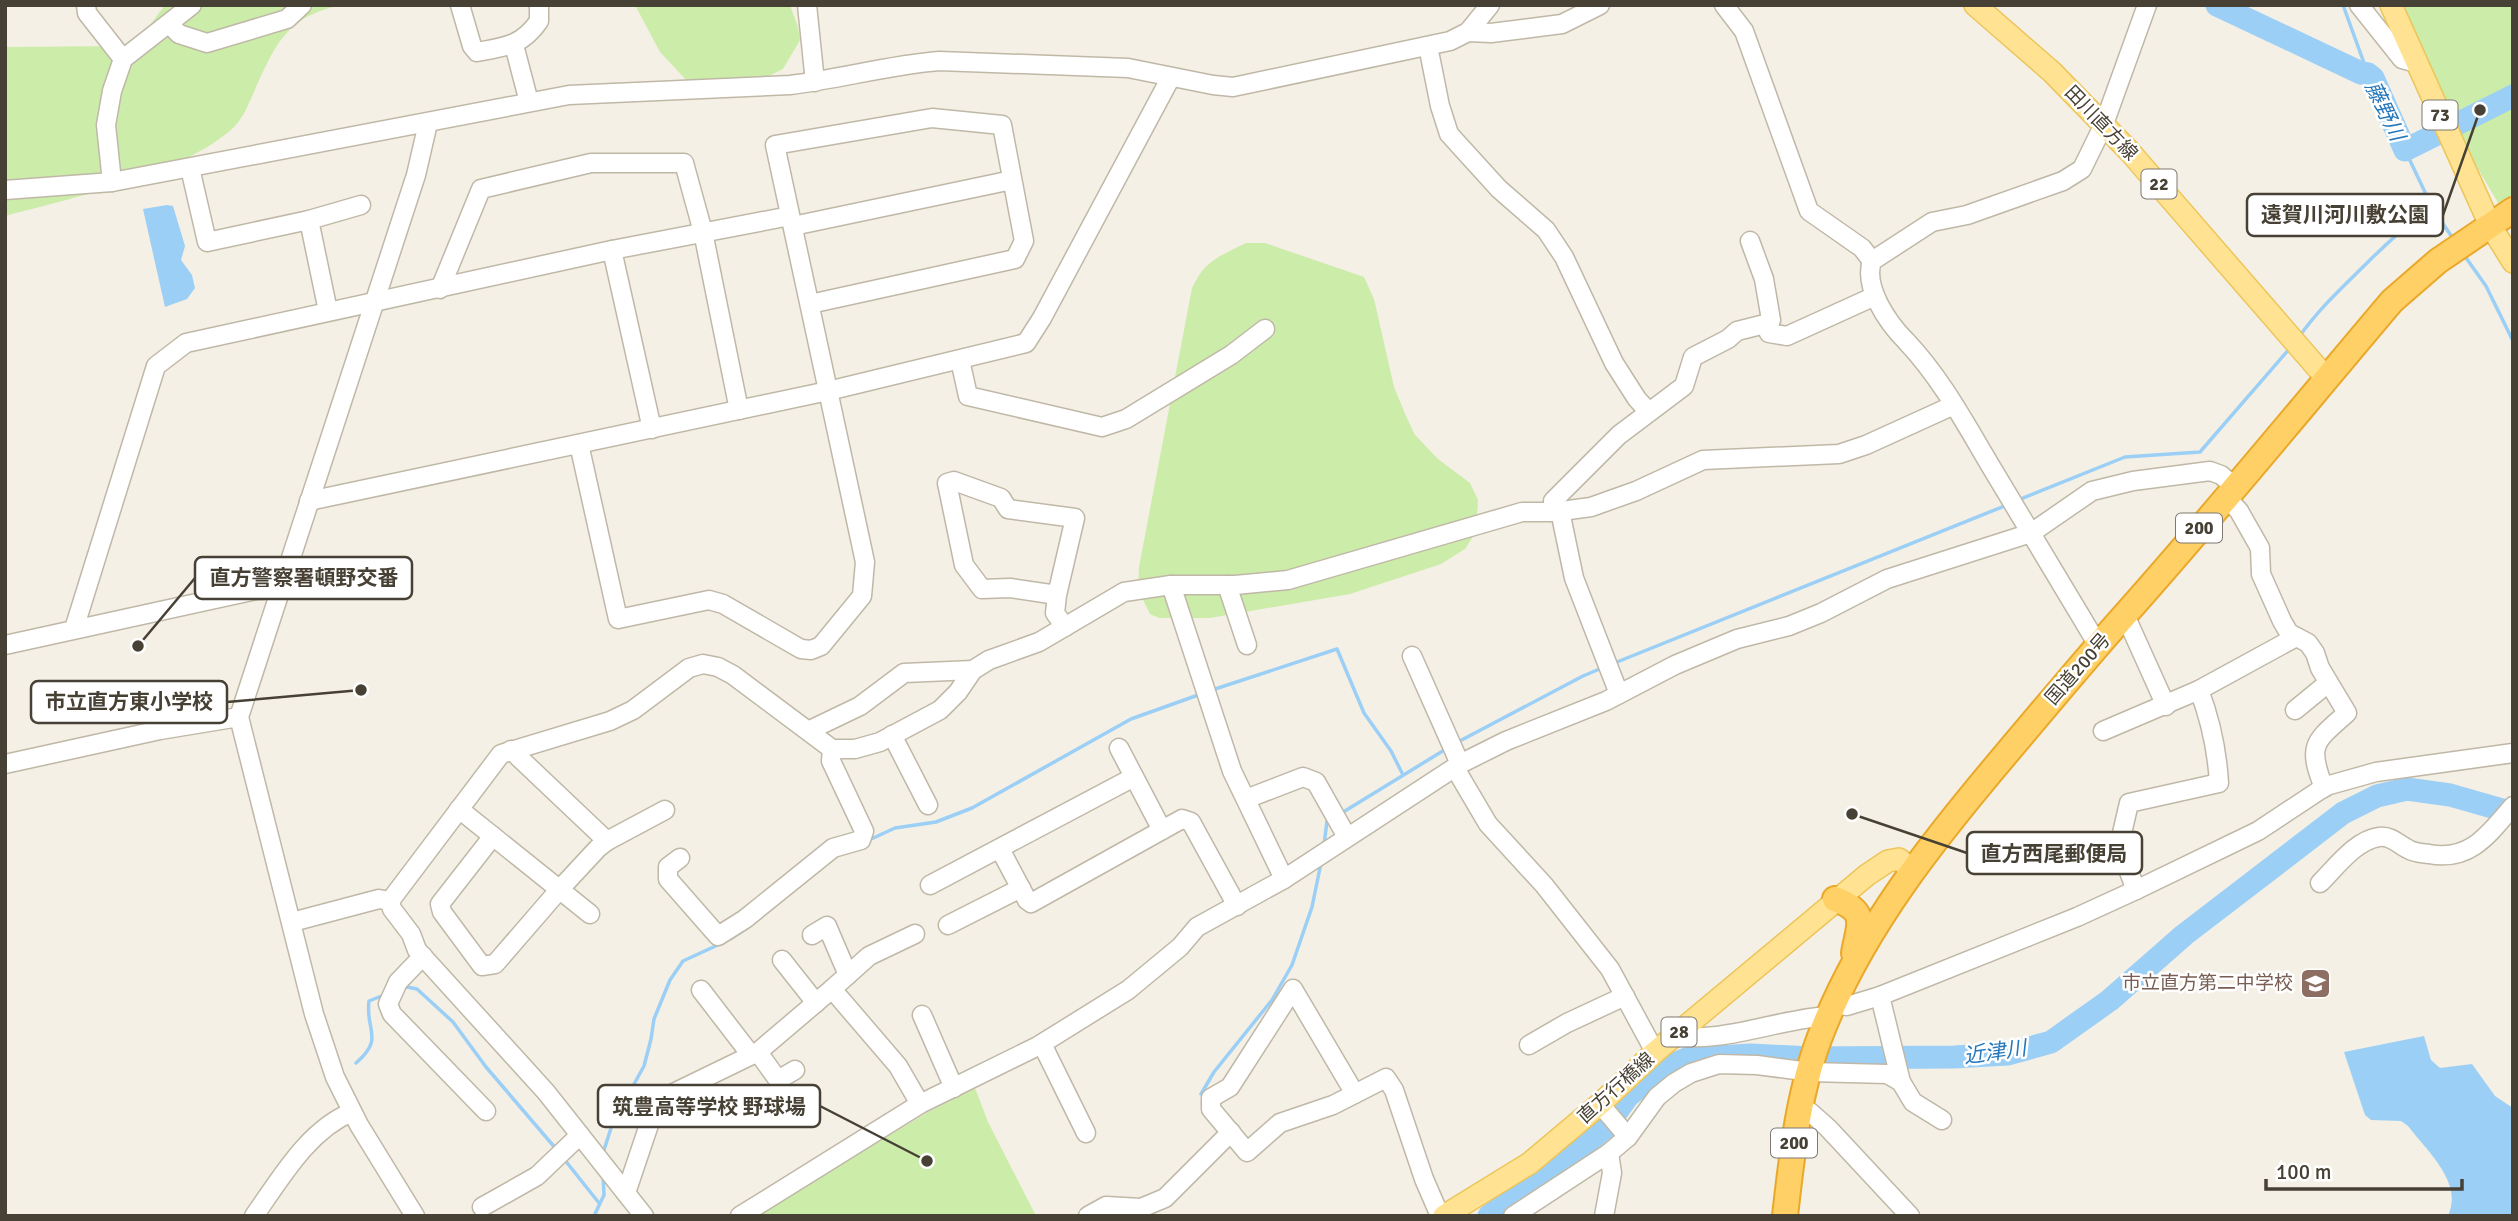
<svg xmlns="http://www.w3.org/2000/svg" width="2518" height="1221" font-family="Signika,'Noto Sans JP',sans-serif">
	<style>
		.green { fill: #ccecaa }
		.water { fill: #9ccff6 }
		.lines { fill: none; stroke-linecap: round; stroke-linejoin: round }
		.stream { stroke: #9ccff6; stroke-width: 3.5 }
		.river { stroke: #9ccff6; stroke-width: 23 }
		.minor-casing { stroke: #c0b8a7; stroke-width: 21 }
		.major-casing { stroke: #edc55a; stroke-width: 24 }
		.highway-casing { stroke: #e9a829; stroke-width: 28 }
		.minor { stroke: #fff; stroke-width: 18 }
		.major { stroke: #ffe393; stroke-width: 21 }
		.highway { stroke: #ffd065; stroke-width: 24 }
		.labels { text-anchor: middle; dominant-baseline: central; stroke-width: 5; stroke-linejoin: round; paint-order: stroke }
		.shield { fill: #fff; stroke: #7e7971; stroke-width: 2 }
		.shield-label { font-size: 18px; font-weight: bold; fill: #474034 }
		.street-label { font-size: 19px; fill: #474034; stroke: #fff }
		.education-label { font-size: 19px; fill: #785e54; stroke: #fff; text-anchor: end }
		.water-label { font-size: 21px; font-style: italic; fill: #2577bb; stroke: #fff }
		.leader { fill: none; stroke: #474034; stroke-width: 2.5 }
		.callout-dot { fill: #474034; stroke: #fff; stroke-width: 2.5 }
		.callout { fill: #fff; stroke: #474034; stroke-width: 2.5 }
		.callout-label { font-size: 21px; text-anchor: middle; font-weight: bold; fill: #474034 }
	</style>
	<rect width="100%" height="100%" fill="#f4f0e5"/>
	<!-- green -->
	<g class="green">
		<path d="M165 5H343C287 15 275 45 254 92 248 105 243 119 232 129 180 175 72 198 5 216V47L128 46 141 37Z"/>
		<path d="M635 5H790L798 27 800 40 783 69 765 78 689 83 660 52Z"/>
		<path d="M2402 5H2513V228L2465 147Z"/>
		<path d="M1246 243H1265L1364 277 1374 299 1394 387 1406 416 1415 435 1438 459 1470 483 1478 500 1476 532 1465 549 1441 564 1350 594 1210 618H1159L1150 614 1138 590 1139 567 1192 288C1205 260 1220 256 1246 243Z"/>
		<path d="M975 1088 988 1122 1036 1216H757L928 1112Z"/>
	</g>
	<!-- water -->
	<g class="water">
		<path d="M167 205 173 206 185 246 181 260 192 275 195 288 187 299 165 307 143 209Z"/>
		<path d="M2424 1036 2431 1060 2440 1068 2472 1064 2495 1096 2513 1108V1216H2448C2464 1183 2427 1151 2408 1126L2401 1121 2371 1120 2365 1115 2344 1052Z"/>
	</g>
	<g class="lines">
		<!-- stream -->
		<g class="stream">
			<path d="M2343 5 2368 74"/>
			<path d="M2405 150 2433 209 2454 240"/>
			<path d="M2464 255 2486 286 2513 341"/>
			<path d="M2299 337C2320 307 2347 283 2373 257 2391 240 2410 221 2433 209"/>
			<path d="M2018 500 2125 457 2200 452 2290 348"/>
			<path d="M1612 664 2007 505"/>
			<path d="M1212 690 1337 649 1364 713 1391 751 1402 773"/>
			<path d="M1456 743 1583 676 1602 668"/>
			<path d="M1340 814 1446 749"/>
			<path d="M869 840 895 828 936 822 972 808 1131 719 1201 694"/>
			<path d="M1324 845 1327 821 1330 820"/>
			<path d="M730 939 747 928"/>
			<path d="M401 988 407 987 417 989 453 1022 486 1067 557 1150"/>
			<path d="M356 1063C385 1038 365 1031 369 1001L384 995"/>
			<path d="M1201 1094 1214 1072 1272 1000 1292 965 1312 907 1321 863"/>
			<path d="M603 1153 613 1122 644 1066 651 1039 654 1019 670 980 683 961 720 944"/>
			<path d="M564 1159 599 1203"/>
			<path d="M594 1216 604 1195 603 1175"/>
		</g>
		<!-- river -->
		<g class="river">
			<path d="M2217 5 2361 73 2368 74 2373 78 2405 150 2513 96"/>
			<path d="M1489 1216 1522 1193 1605 1128 1628 1096 1661 1070 1686 1059 1751 1055 1812 1058 1954 1057 2008 1054 2051 1042 2110 1000 2184 935 2343 813 2377 796 2407 789 2450 795 2513 813"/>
		</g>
		<defs>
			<g id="minor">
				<path d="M86 5 87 13 123 59"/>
				<path d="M460 5 472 46 477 52C504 47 522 46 539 21V5"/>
				<path d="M807 5 815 82"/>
				<path d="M1724 5 1744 31 1809 211 1862 248 1872 261"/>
				<path d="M2359 5 2402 59 2417 63"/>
				<path d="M169 24 179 34 207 43 287 19 302 5"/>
				<path d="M1468 32 1491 33 1562 24 1600 5"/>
				<path d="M514 45 529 102"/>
				<path d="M1430 56 1440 106 1449 134 1499 189 1546 230 1564 257 1614 363 1637 399 1649 412"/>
				<path d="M190 168 207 242 309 220 328 311"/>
				<path d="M112 182 106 125 112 91 123 59 192 5"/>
				<path d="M5 190 112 182 569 95 790 85C840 79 889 65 939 61L1128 68 1213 85 1233 87 1450 41 1468 32 1490 5"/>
				<path d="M309 220 361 205"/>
				<path d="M793 226 1012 180"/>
				<path d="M1750 241 1764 279 1771 320 1765 324"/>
				<path d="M612 250 652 429"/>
				<path d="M440 289 481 189 591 163H684L703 232 739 410"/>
				<path d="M960 360 968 396 1102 427 1126 419 1231 355 1265 329"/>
				<path d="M579 444 618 619 709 600 723 604 801 649 811 650 821 646 862 596 865 562 775 145 932 118 1002 125 1024 241 1015 259 810 304"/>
				<path d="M2226 497 2239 511 2260 548 2261 574 2282 621 2289 633 2308 643 2315 653 2320 668 2347 713C2314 742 2307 745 2324 788"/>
				<path d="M309 501 828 391 1026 343 1042 318 1171 77"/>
				<path d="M1560 511 1574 578 1619 694"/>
				<path d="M1554 512 1553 501 1619 435 1684 386 1693 357 1728 339 1737 331 1765 324 1769 333 1787 336 1875 296"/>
				<path d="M1171 585 1232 771 1284 879"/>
				<path d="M1227 585 1247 645"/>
				<path d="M1057 595 1010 588 982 589 964 565 947 483 954 481 1001 498 1008 509 1075 518 1057 595 1055 613 1065 627"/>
				<path d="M2125 615 2166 706"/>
				<path d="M74 629 156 366 186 343 612 250 790 216"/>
				<path d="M5 645 256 590 279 589"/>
				<path d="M2098 645C2063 586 2028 528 1993 470 1966 425 1942 379 1906 341 1888 323 1863 287 1872 261L1932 222 1967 215 2063 181 2082 169 2104 124 2147 5"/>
				<path d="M1412 656 1460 764"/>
				<path d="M2199 690 2296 637"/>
				<path d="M2295 710 2328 683"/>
				<path d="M810 730 860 706 904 673 973 670"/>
				<path d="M2103 731 2199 690C2211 721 2217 750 2219 783L2129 803 2119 846 2136 890"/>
				<path d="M892 735 928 805"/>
				<path d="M1119 748 1162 830"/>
				<path d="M5 764 160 730 239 717"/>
				<path d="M1455 768 1488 824 1544 885 1610 969 1655 1052"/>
				<path d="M1246 799 1303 777 1316 782 1347 837"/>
				<path d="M459 809 590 914"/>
				<path d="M493 836 440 904 442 912 482 966 495 964 559 890 598 848 607 841 511 750"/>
				<path d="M607 841 665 810"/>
				<path d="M1000 849 1027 900 1031 903 1182 819 1191 822 1237 906"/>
				<path d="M680 858 668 867V879L718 936 745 919 833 848 861 840 864 831 831 761 832 749"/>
				<path d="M2320 883C2336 867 2356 840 2379 837 2391 835 2399 845 2408 849 2414 853 2422 853 2429 854 2470 862 2489 834 2513 806"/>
				<path d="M930 885 1134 777"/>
				<path d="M390 901 501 754 610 721 633 710 689 668 703 664 718 667 733 675 832 749H855L880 742 940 710 958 692 973 670 989 660 1039 642 1124 592 1171 585H1235L1288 580 1522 512H1554L1591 507 1636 491 1703 460 1839 454 1866 445 1954 405"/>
				<path d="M390 901 392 909 411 934 417 950 546 1092 644 1216"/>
				<path d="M292 922 379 899 390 901"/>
				<path d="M948 925 1021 888"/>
				<path d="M812 935 827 926 848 975"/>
				<path d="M423 956 398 982 388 1004 392 1014 486 1111"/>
				<path d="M782 960 816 1003"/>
				<path d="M832 989 869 956 915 934"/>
				<path d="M701 990 751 1055"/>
				<path d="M1880 996 1901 1082"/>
				<path d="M1835 1004 1847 1006 1880 996 2077 917 2136 890 2258 831 2326 786 2376 772 2513 753"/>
				<path d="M922 1015 954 1088"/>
				<path d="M1675 1035C1720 1045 1781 1018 1829 1016"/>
				<path d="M1042 1044 1086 1133"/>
				<path d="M1529 1045 1567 1023 1625 996"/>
				<path d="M758 1052 778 1080 795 1070"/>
				<path d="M1355 1094 1293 989 1230 1087 1211 1098V1109L1247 1152 1280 1123 1333 1105 1386 1078 1394 1090 1424 1179 1440 1216"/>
				<path d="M1600 1104 1628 1137"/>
				<path d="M1801 1113 1810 1112 1828 1128 1910 1216"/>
				<path d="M626 1193 657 1101 758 1052 832 989 898 1066 920 1104"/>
				<path d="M482 1207 537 1176 580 1135"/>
				<path d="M254 1216C281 1178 308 1130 352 1112"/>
				<path d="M415 1216 359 1125 335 1077 314 1014 239 717 416 175 428 123"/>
				<path d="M740 1216 920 1104 1038 1046 1128 990 1180 947 1197 927 1284 879 1460 764 1506 741 1606 701 1675 665 1737 639 1789 626 1821 613 1887 579 2031 533 2092 491 2133 481 2210 471 2221 475 2235 487"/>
				<path d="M1088 1216 1106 1206 1141 1208 1165 1198 1231 1132"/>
				<path d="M1513 1216 1609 1153 1628 1137 1657 1097 1674 1083 1691 1073 1719 1064 1757 1065 1810 1072 1887 1074 1901 1082 1913 1102 1942 1120"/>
				<path d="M1604 1216 1612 1173 1609 1153"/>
			</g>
			<g id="major">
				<path d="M1975 5 2052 72 2130 152 2327 379"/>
				<path d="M2391 5 2490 225 2513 262"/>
				<path d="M1444 1216 1530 1163 1600 1104 1655 1052 1867 875 1888 861 1899 859 1912 870"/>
			</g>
			<g id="highway">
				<path d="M1835 899C1869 912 1859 924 1854 953"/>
				<path d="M1785 1216C1792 1154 1799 1087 1823 1029 1864 926 1935 838 2006 754 2045 708 2083 662 2123 617 2215 514 2303 406 2392 301L2438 261 2513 210"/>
			</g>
		</defs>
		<!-- minor casing -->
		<use href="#minor" class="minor-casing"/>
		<!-- major casing -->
		<use href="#major" class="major-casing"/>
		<!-- highway casing -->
		<use href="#highway" class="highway-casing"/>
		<!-- minor -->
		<use href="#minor" class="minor"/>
		<!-- major -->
		<use href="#major" class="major"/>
		<!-- highway -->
		<use href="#highway" class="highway"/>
	</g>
	<!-- icons -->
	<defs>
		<symbol id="school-square" viewBox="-11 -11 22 22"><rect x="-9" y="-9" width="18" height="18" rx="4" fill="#8d6e63" stroke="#fff"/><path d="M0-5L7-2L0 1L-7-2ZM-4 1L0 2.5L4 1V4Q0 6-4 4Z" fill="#fff"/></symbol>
	</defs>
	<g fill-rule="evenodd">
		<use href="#school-square" x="2298" y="966" width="35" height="35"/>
	</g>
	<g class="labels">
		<!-- shield labels -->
		<g class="shield">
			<rect x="2422.5" y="100.5" width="35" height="29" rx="5"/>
			<rect x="2141.5" y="169.5" width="35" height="29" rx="5"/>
			<rect x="2176" y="513.5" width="46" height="29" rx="5"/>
			<rect x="1661.5" y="1017.5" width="35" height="29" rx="5"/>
			<rect x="1771" y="1128.5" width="46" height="29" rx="5"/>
		</g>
		<g class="shield-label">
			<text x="2440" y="115">73</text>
			<text x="2159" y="184">22</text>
			<text x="2199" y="528">200</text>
			<text x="1679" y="1032">28</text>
			<text x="1794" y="1143">200</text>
		</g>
		<!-- street labels -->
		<g class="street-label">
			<text transform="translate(2101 123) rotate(46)">田川直方線</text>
			<text transform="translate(2078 669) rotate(-49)">国道200号</text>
			<text transform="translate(1616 1088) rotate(-42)">直方行橋線</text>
		</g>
		<!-- education labels -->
		<g class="education-label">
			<text x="2293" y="983">市立直方第二中学校</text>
		</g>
		<!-- water labels -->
		<g class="water-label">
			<text transform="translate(2385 111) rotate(64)">藤野川</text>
			<text transform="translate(1995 1052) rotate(-8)">近津川</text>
		</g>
	</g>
	<!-- callouts -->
	<path class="leader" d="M2480 110L2443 215M138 646L195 578M361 690L227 702M1852 814L1967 853M927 1161L820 1106"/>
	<g class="callout-dot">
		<circle cx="2480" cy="110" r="7"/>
		<circle cx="138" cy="646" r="7"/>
		<circle cx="361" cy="690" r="7"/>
		<circle cx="1852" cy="814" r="7"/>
		<circle cx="927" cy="1161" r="7"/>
	</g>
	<g class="callout">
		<rect x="2247" y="194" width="196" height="42" rx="7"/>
		<rect x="195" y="557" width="217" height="42" rx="7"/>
		<rect x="31" y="681" width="196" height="42" rx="7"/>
		<rect x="1967" y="832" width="175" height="42" rx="7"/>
		<rect x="598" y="1085" width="222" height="42" rx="7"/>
	</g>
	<g class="callout-label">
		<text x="2345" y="222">遠賀川河川敷公園</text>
		<text x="304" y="585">直方警察署頓野交番</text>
		<text x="129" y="709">市立直方東小学校</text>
		<text x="2054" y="861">直方西尾郵便局</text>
		<text x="709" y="1114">筑豊高等学校 野球場</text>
	</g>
	<!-- border -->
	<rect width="2518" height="1221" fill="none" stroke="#474034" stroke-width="14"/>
	<!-- scale -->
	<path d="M2266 1179v10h196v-10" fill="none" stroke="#474034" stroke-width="3.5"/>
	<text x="2276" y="1179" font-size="21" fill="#474034" stroke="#ffffff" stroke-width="5" paint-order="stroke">100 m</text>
</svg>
